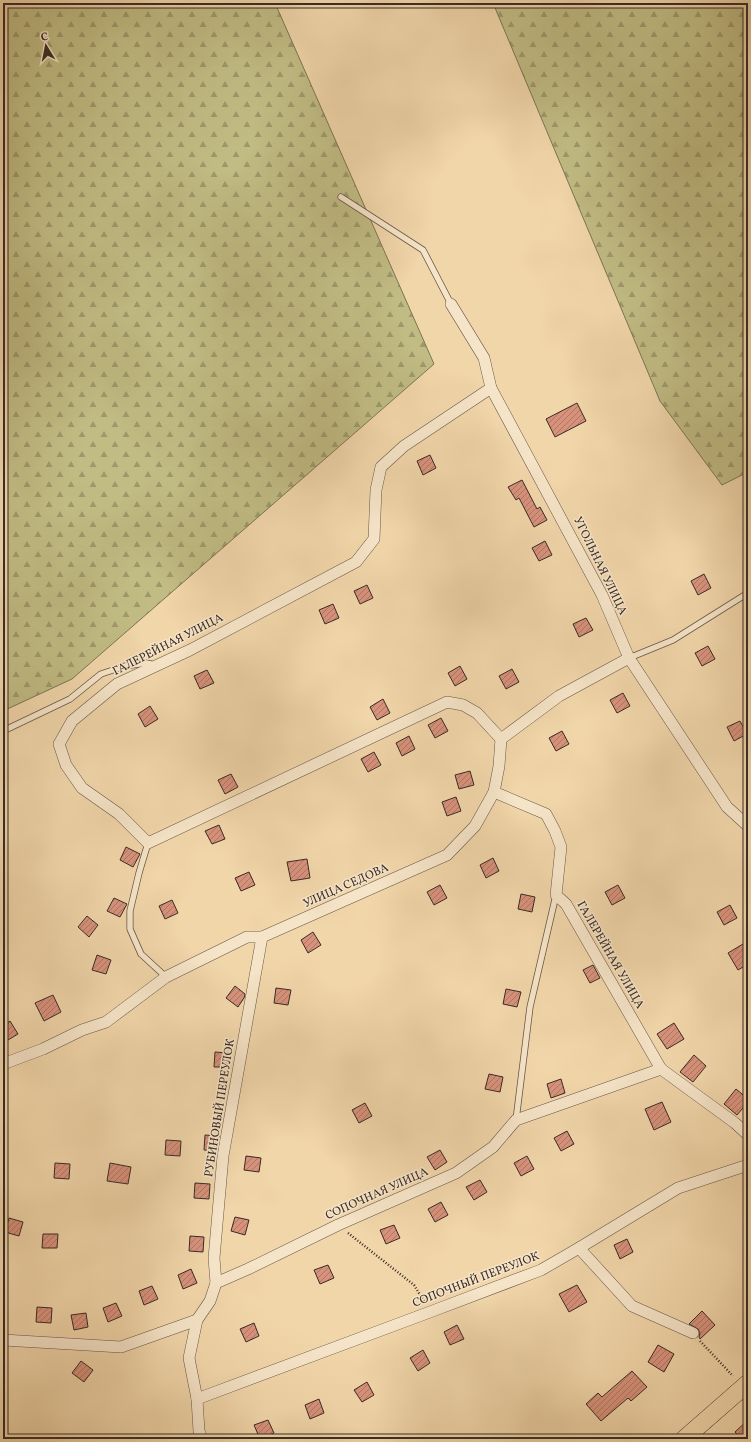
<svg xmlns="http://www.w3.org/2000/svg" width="751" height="1442" font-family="Vollkorn,serif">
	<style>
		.forest { fill: url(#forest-firs); stroke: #7c7455 }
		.building { fill: url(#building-hatch); stroke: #382b26 }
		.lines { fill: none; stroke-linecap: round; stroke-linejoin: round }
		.service-casing { stroke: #665647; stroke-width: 7 }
		.minor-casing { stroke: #665647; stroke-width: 12 }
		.primary-casing { stroke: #382b26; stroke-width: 18 }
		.path { stroke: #382b26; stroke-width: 2.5; stroke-dasharray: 1 2; stroke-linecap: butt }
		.service { stroke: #f6e4c8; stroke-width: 5.5 }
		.minor { stroke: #f6e4c8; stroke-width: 11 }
		.primary { stroke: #f1d6aa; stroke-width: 17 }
		.labels { text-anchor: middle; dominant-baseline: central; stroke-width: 3; stroke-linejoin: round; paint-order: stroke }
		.street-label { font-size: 12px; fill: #382b26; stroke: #f6e4c8 }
	</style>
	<defs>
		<pattern id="forest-firs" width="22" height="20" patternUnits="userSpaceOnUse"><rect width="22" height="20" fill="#c1bc84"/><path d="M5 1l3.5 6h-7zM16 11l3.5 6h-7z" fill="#9e996c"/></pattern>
		<pattern id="building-hatch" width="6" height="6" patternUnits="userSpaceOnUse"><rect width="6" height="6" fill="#d8927c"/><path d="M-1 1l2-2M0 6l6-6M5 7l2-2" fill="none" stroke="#b07765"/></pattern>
	</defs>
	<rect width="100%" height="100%" fill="#f1d6aa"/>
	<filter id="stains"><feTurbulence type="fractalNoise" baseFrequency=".005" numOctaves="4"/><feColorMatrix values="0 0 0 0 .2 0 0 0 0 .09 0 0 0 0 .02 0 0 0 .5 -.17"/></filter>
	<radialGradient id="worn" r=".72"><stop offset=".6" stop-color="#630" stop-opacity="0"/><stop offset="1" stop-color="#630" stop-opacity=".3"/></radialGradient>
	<!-- forest -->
	<g class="forest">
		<path d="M3 3H275L434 364 72 679 3 711Z"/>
		<path d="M493 3H748V472L722 485 660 401Z"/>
	</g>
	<!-- building -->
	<g class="building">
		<path d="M577 403 586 421 555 437 546 419Z"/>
		<path d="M430 455 436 468 423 475 417 461Z"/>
		<path d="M522 480 537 509 540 507 547 520 534 527 519 498 516 500 508 487Z"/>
		<path d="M545 541 552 555 539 561 532 548Z"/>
		<path d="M704 574 711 588 698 595 691 581Z"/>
		<path d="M367 585 373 598 360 604 354 591Z"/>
		<path d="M333 604 339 618 325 624 319 610Z"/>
		<path d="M586 618 593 630 579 637 573 624Z"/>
		<path d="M708 646 715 659 702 666 695 653Z"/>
		<path d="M460 666 467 679 455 686 448 673Z"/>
		<path d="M512 669 519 682 506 689 499 676Z"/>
		<path d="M207 670 214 683 200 689 194 676Z"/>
		<path d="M623 693 630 706 617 713 610 700Z"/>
		<path d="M383 699 390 713 377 720 370 707Z"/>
		<path d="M150 706 158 719 145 727 138 714Z"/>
		<path d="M441 718 448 731 435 738 428 725Z"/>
		<path d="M740 721 747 734 734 741 727 727Z"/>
		<path d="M562 731 569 744 556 751 549 738Z"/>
		<path d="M409 736 415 749 402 756 396 743Z"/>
		<path d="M374 752 381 765 368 772 361 759Z"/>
		<path d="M470 771 474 785 459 789 455 775Z"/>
		<path d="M231 774 238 787 225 794 218 780Z"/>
		<path d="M456 797 461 811 447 816 442 802Z"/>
		<path d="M219 825 225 839 212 844 205 831Z"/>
		<path d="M126 847 140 854 133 867 120 860Z"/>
		<path d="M493 858 499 871 486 878 480 865Z"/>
		<path d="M307 859 310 878 291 881 287 862Z"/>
		<path d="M249 872 255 885 241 891 235 878Z"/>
		<path d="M440 885 447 898 434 905 427 892Z"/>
		<path d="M618 885 625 898 612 905 605 892Z"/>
		<path d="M521 894 535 897 532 912 518 909Z"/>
		<path d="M114 898 127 904 120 917 107 911Z"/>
		<path d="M172 900 178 913 165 919 159 906Z"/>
		<path d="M730 905 737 918 724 925 717 912Z"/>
		<path d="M87 916 98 925 89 937 78 927Z"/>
		<path d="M313 932 321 945 308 953 301 940Z"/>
		<path d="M748 941V964L738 970 728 953Z"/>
		<path d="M97 955 111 960 106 974 92 970Z"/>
		<path d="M593 965 600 978 590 983 583 970Z"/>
		<path d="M235 986 245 994 244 998 238 1007 226 998Z"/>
		<path d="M276 988 291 990 288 1005 274 1003Z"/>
		<path d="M506 989 521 992 517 1007 503 1004Z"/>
		<path d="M53 995 61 1012 44 1021 35 1003Z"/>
		<path d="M10 1021 18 1034 3 1043V1026Z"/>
		<path d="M674 1023 684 1039 667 1049 657 1034Z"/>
		<path d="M215 1052 229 1053 228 1067H214Z"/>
		<path d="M694 1055 706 1066 693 1082 680 1072Z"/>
		<path d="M489 1074 503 1077 500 1092 485 1089Z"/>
		<path d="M561 1079 565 1093 551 1098 547 1084Z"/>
		<path d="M736 1089 748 1099V1102L737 1115 724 1104Z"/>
		<path d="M662 1102 671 1122 654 1130 645 1109Z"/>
		<path d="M365 1103 372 1116 359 1123 352 1110Z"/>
		<path d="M567 1131 574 1144 561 1151 554 1138Z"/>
		<path d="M205 1135 219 1136 217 1151 204 1150Z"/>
		<path d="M166 1140 181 1141 180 1156 165 1155Z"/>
		<path d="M440 1150 447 1162 435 1170 427 1157Z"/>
		<path d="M246 1156 261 1158 259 1172 244 1170Z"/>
		<path d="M527 1156 534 1169 521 1176 514 1163Z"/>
		<path d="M55 1163 70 1164 69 1179 54 1178Z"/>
		<path d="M110 1163 131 1167 128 1184 107 1181Z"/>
		<path d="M480 1180 487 1192 474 1200 466 1187Z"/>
		<path d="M195 1183 210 1184 209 1199 194 1198Z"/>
		<path d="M441 1202 448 1215 435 1222 428 1209Z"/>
		<path d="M235 1217 249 1220 245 1235 231 1231Z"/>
		<path d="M9 1218 23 1222 19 1236 5 1232Z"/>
		<path d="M394 1225 400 1238 386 1244 380 1230Z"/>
		<path d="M43 1234H58L57 1248H42Z"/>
		<path d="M190 1236 204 1237 203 1252 189 1251Z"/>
		<path d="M627 1239 633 1252 620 1259 614 1245Z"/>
		<path d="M328 1265 334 1278 320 1284 314 1270Z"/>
		<path d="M191 1269 197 1283 183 1289 178 1275Z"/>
		<path d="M577 1285 587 1302 569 1312 559 1294Z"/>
		<path d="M152 1286 158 1299 144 1305 139 1291Z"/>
		<path d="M116 1303 122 1316 108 1322 103 1308Z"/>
		<path d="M37 1307 52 1308 51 1323 36 1322Z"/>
		<path d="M702 1311 715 1325 700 1339 699 1337 700 1333 698 1329 689 1324Z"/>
		<path d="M86 1313 88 1327 74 1330 71 1315Z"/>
		<path d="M254 1323 259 1336 246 1342 240 1329Z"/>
		<path d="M457 1325 464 1339 450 1345 444 1332Z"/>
		<path d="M658 1345 674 1354 664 1372 648 1362Z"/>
		<path d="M423 1350 430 1363 418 1371 410 1358Z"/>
		<path d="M81 1361 93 1370 84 1382 72 1373Z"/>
		<path d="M632 1371 647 1387 631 1401 628 1398 601 1421 586 1404 598 1393 602 1397Z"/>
		<path d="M367 1382 374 1395 362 1402 354 1390Z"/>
		<path d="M319 1399 324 1413 310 1419 305 1405Z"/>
		<path d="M268 1420 274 1433 260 1439 254 1425Z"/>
		<path d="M748 1420V1439H741L735 1432Z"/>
	</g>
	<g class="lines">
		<defs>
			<g id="service">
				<path d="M341 197 423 250 451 304"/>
				<path d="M629 658 673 640 748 593"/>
				<path d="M3 731 70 699 101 674 125 666 146 663 151 664 152 668"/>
				<path d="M148 843 139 873 130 911V929L141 954 166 977"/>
				<path d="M516 1120 530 1007 556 895"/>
			</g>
			<g id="minor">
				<path d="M451 304 484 358 491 388 602 595 629 658 727 807 748 826"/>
				<path d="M491 388 404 446 381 467 376 490 374 539 356 562 190 650 117 684 72 721 59 744 66 765 82 788 119 814 148 843 447 702 463 705 477 713 501 739"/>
				<path d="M494 792 546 814 555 831 561 847 556 895 566 904 661 1069"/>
				<path d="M3 1064 43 1049 82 1030 106 1022 166 977 247 937H262L447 855 475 826 494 792 499 766 501 739 559 696 629 658"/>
				<path d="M579 1248 678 1188 748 1165"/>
				<path d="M216 1283 214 1258 223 1156 262 937"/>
				<path d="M197 1320 189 1358 197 1399 199 1431 202 1439"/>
				<path d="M3 1340 121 1347 197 1320 210 1301 216 1283 248 1269 338 1225 456 1173 493 1147 516 1120 661 1069 735 1123 748 1135"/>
				<path d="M197 1399 430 1312 541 1270 579 1248 632 1306 693 1333"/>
			</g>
			<path id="primary" d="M684 1439 748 1383"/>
		</defs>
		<!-- service casing -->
		<use href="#service" class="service-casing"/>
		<!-- minor casing -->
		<use href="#minor" class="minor-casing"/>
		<!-- primary casing -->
		<use href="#primary" class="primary-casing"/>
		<!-- path -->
		<g class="path">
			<path d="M348 1233 414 1285 425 1303"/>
			<path d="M700 1341 733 1376"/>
		</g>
		<!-- service -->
		<use href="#service" class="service"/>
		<!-- minor -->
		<use href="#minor" class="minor"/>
		<!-- primary -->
		<use href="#primary" class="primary"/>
	</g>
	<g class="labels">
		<!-- street labels -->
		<g class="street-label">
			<text transform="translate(600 566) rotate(64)">УГОЛЬНАЯ УЛИЦА</text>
			<text transform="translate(168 645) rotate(-27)">ГАЛЕРЕЙНАЯ УЛИЦА</text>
			<text transform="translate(346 886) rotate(-24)">УЛИЦА СЕДОВА</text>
			<text transform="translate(610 955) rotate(60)">ГАЛЕРЕЙНАЯ УЛИЦА</text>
			<text transform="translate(220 1108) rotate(-81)">РУБИНОВЫЙ ПЕРЕУЛОК</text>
			<text transform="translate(377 1194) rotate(-24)">СОПОЧНАЯ УЛИЦА</text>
			<text transform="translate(476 1280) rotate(-21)">СОПОЧНЫЙ ПЕРЕУЛОК</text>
		</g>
	</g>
	<!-- margin -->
	<rect width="751" height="1442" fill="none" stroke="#f1d6aa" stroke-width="16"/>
	<rect x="4" y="4" width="743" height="1434" fill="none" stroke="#382b26" stroke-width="2"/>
	<rect x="8" y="8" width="735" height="1426" fill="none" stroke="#382b26"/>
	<!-- north arrow -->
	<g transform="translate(46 46) rotate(350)" stroke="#f6e4c8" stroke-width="3" paint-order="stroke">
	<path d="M0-3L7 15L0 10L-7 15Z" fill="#382b26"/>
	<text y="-6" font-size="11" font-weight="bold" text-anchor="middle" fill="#382b26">С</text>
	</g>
	<rect width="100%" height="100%" filter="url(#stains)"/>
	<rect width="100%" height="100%" fill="url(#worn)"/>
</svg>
